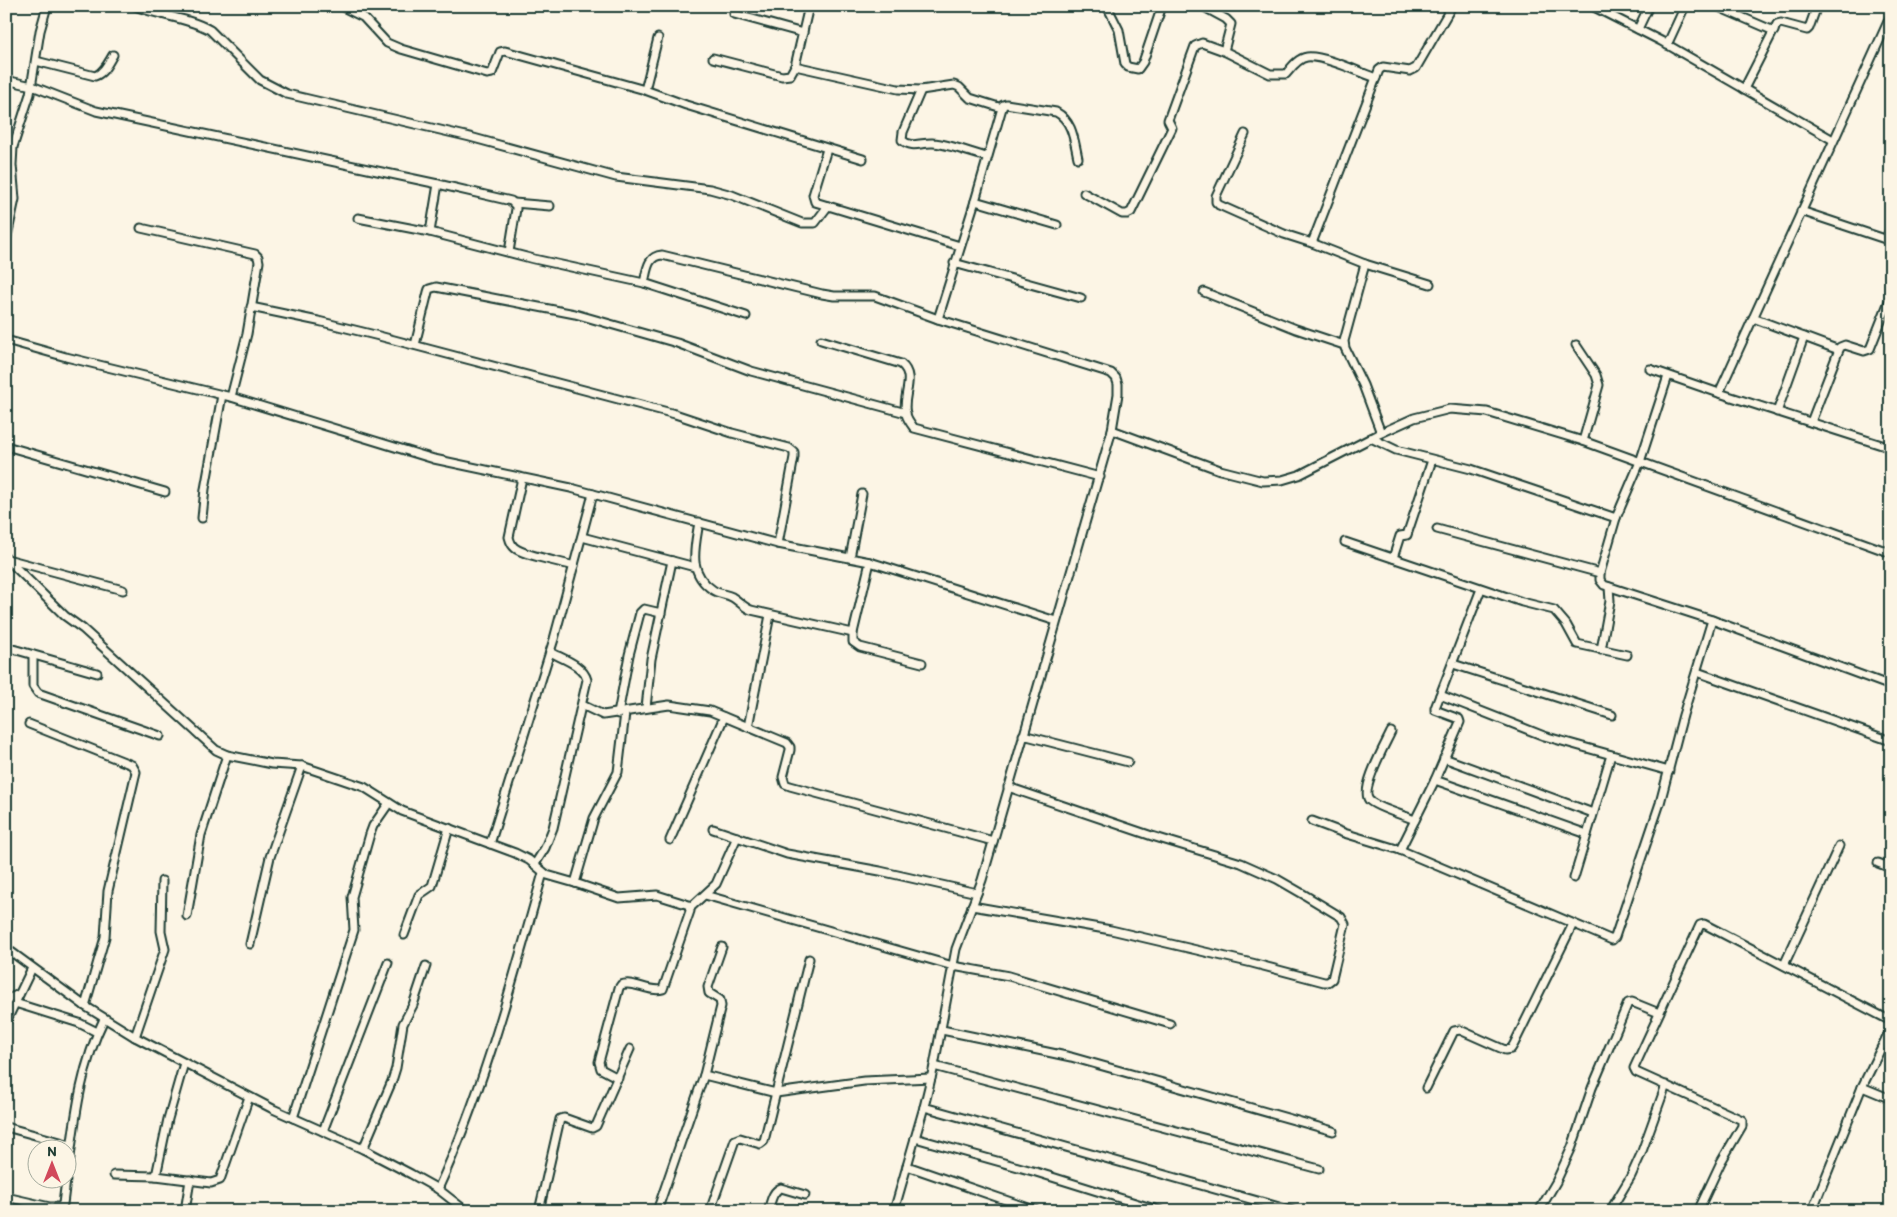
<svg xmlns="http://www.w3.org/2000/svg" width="1897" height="1217" font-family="Itim,sans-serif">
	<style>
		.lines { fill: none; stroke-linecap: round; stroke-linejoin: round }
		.minor-casing { stroke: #1f3d34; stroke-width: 11 }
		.minor { stroke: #fcf5e5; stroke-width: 7 }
	</style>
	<rect width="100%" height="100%" fill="#fcf5e5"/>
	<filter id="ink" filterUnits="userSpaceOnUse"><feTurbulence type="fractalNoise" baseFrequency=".02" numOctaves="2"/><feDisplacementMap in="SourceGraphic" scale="10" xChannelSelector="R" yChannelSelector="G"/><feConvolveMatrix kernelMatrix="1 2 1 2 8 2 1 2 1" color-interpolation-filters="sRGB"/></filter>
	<g filter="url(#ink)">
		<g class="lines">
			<defs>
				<g id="minor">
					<path d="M135 6C159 16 187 17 210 30L260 80 287 94 470 137 616 177 710 189 732 195 802 223H815L828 206"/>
					<path d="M341 6 363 17 387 43 401 49 487 74 492 73 499 55 500 52 505 51 645 90 686 105 863 159"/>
					<path d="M1107 6 1119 30 1125 64 1128 67 1138 69 1143 62 1162 6"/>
					<path d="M1202 6 1226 19 1231 24 1224 51 1270 74H1286C1291 68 1298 58 1307 57 1323 55 1359 72 1376 78"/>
					<path d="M1592 6 1661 41 1833 140"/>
					<path d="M1716 6 1774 31"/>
					<path d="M734 14 803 33"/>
					<path d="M1638 29 1649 6"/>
					<path d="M1667 45 1685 6"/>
					<path d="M713 58 782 76 790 75 795 66 809 6"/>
					<path d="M36 61 95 76C104 73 108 63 113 55"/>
					<path d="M795 66 898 89 921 90 954 85 959 87 970 98 1002 108 1003 105 1006 104 1056 112C1073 121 1074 141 1078 158"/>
					<path d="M6 80 32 86 96 111 438 184 511 201 516 206V209L509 252"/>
					<path d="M1744 89 1777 24 1781 23 1807 30 1809 28 1817 6"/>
					<path d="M645 90 658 38"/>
					<path d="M921 90 903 132 902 140C912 149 922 142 933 143 949 144 971 153 987 157"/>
					<path d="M1245 134 1216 196V202L1219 205 1284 234 1312 243 1365 264 1430 284"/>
					<path d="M827 149 813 195 815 202 960 246"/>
					<path d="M1084 193 1122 214H1127L1131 212 1172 128 1168 120 1195 46 1202 43 1224 51"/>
					<path d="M975 201 1057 225"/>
					<path d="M514 203 550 206"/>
					<path d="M1801 211 1891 241"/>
					<path d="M358 218 430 232 534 259 644 283 746 316"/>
					<path d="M141 228 255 254 258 257 259 262 247 334 231 397"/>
					<path d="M430 232 438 184"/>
					<path d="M1886 239 1891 228"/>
					<path d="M6 241 15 199 12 165 13 147 30 94 40 31 47 6"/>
					<path d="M1312 243 1379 70 1383 67 1410 71 1416 68 1452 6"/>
					<path d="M954 263 1081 298"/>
					<path d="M1365 264 1344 341 1345 348 1363 385 1381 433"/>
					<path d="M644 283C647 271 647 256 662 255L822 294 834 296H875L938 319 1111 373 1116 378 1118 384V394L1112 430 982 880 956 949 934 1066 924 1107 894 1211"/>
					<path d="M1204 292 1296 329 1344 345"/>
					<path d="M251 307 318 321 379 336 675 414 732 433 789 448 794 452V457L778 544"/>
					<path d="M1753 318 1839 350"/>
					<path d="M938 319 975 201 1002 108"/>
					<path d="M6 340 66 357 231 397 434 459 571 488 778 544 870 562 1056 621"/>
					<path d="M821 340 901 364C917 377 901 397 906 414 907 419 911 424 914 428L1100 477"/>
					<path d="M415 345 428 292 429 289 436 287 575 314 677 343 751 371 906 413"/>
					<path d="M1576 345 1596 375 1599 385 1583 441"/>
					<path d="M1650 369 1719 393 1891 448"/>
					<path d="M1719 393 1891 15"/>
					<path d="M1777 412 1804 337"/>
					<path d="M1811 422 1840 347 1845 345 1864 351 1870 349 1891 296"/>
					<path d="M1112 430 1220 470 1263 481 1282 480 1299 475 1381 433 1414 418 1450 409 1487 412 1583 441 1891 553"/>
					<path d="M1371 438 1396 450 1471 469 1616 518 1600 573V580L1604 585 1712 620 1891 686"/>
					<path d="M6 446 165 492"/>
					<path d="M522 478 509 537C510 541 511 545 515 548 523 555 561 562 574 566"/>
					<path d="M202 518 205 489 222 395"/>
					<path d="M1616 518 1640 462 1668 376"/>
					<path d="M699 522C695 548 687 573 713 590 719 594 726 594 732 597 739 601 743 607 751 610L853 633"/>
					<path d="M1437 529 1600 573"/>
					<path d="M582 537 695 567"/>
					<path d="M1345 542 1522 602 1554 610 1566 624 1577 644 1627 655"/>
					<path d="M6 558 65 616 83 629 216 750 227 755 272 764 302 766 364 787 402 811 515 853 529 860 547 875 575 883 619 898 657 895 689 905 690 911 663 989C649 993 634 980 621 985L619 988 599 1062 601 1069 618 1078"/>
					<path d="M850 558 862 494"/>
					<path d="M1393 558 1400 536 1407 535 1432 460"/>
					<path d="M7 559 123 590"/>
					<path d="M870 562 853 633V642L860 647 922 663"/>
					<path d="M6 647 97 673"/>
					<path d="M1601 650 1610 601 1609 587"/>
					<path d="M33 655V686L38 693 160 736"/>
					<path d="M1453 664 1612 715"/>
					<path d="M1697 672 1891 741"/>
					<path d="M1440 695 1544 736 1669 771"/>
					<path d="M582 705 603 715 669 705 710 711 787 743 790 747V750L783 777 785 784 790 786 993 841"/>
					<path d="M646 708 651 659 672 561"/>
					<path d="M618 714 629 655 640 613 644 609 661 613"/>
					<path d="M29 724 132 765 136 772 108 891 105 937 85 1006"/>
					<path d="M748 727 770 615"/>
					<path d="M1391 732C1385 745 1360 789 1369 800 1375 807 1406 816 1415 820"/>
					<path d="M1023 735 1128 762"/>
					<path d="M1444 758 1593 813"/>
					<path d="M1435 780 1587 834"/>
					<path d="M1312 821 1344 833 1400 850 1612 940 1615 937 1660 803 1683 715 1712 620"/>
					<path d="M713 829 787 854 880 871 977 893"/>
					<path d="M670 840 724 717"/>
					<path d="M490 844 554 639 593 494"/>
					<path d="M1400 850 1435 780 1460 722 1459 719 1435 710V708L1481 589"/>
					<path d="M1878 863 1891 868"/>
					<path d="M535 864 545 848 553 828 587 680C583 665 563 659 550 652"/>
					<path d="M1574 878 1611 755"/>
					<path d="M575 883 594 818 618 772 625 713"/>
					<path d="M705 895 953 966 1009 976 1170 1024"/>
					<path d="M972 906 1111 930 1252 963 1324 982H1328L1332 979 1345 924 1341 917 1303 894 1277 879 1241 863 1152 836 1008 787"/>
					<path d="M690 908 716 884 737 837"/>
					<path d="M187 916 201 835 227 755"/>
					<path d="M404 935 419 895 432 886 449 828"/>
					<path d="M250 944 270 857 302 766"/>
					<path d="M6 948 85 1006 135 1037 273 1109 363 1149 411 1174 438 1189 466 1211"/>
					<path d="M1784 965 1839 846"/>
					<path d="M6 1000 19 994"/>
					<path d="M15 1003 79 1023 97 1032"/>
					<path d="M6 1022 32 968"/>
					<path d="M942 1030 1071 1057 1333 1131"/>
					<path d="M135 1037 165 949 161 931 162 881"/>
					<path d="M934 1066 1319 1169"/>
					<path d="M704 1075 776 1093 864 1081 931 1078"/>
					<path d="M1862 1087 1891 1099"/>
					<path d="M1426 1088 1454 1031 1460 1030 1505 1050 1511 1049 1514 1044 1573 924"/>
					<path d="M924 1107 1293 1211"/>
					<path d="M293 1118 354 930 352 897 370 834 373 826 389 803"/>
					<path d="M6 1127 71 1145"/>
					<path d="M323 1131 388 963"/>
					<path d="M915 1138 1036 1172 1161 1211"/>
					<path d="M363 1149 392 1081 396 1068 403 1024 413 1005 426 966"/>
					<path d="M907 1166 1037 1211"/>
					<path d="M68 1172C75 1119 80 1068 104 1019"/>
					<path d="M114 1175 156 1176 211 1183 220 1180 249 1097"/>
					<path d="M156 1176 168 1119 184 1063"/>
					<path d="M438 1189C484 1089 513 979 543 873"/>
					<path d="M6 1197 50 1207H60L63 1204 66 1180"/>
					<path d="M185 1211 190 1180"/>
					<path d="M539 1211 560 1119 564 1118 592 1128 596 1126 630 1049"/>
					<path d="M657 1211 704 1075 721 1006 720 1000 709 993 708 987 722 947"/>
					<path d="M710 1211 735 1140 740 1138 760 1144 764 1141 809 959"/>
					<path d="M768 1211C771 1202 772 1191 781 1188L805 1195"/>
					<path d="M1539 1211 1556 1182 1572 1147 1592 1088 1628 1003 1632 1002 1659 1013"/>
					<path d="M1610 1211 1631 1176 1641 1154 1666 1085"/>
					<path d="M1698 1211 1721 1162 1742 1126V1120L1636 1072 1634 1068 1700 925 1704 924 1891 1021"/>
					<path d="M1812 1211 1862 1087 1891 1028"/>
				</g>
			</defs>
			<!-- minor casing -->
			<use href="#minor" class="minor-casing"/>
			<!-- minor -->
			<use href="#minor" class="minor"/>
		</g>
	</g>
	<!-- margin -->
	<rect width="1897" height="1217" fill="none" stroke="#fcf5e5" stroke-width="25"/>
	<rect x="12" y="12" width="1872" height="1192" fill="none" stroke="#1f3d34" stroke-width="2" filter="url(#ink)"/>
	<!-- north arrow -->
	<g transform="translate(52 1164)"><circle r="24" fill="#fcf5e5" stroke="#a4ab9e"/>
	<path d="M0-4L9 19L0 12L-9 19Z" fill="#d1495b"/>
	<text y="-8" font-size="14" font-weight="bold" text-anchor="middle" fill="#1f3d34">N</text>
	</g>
</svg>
